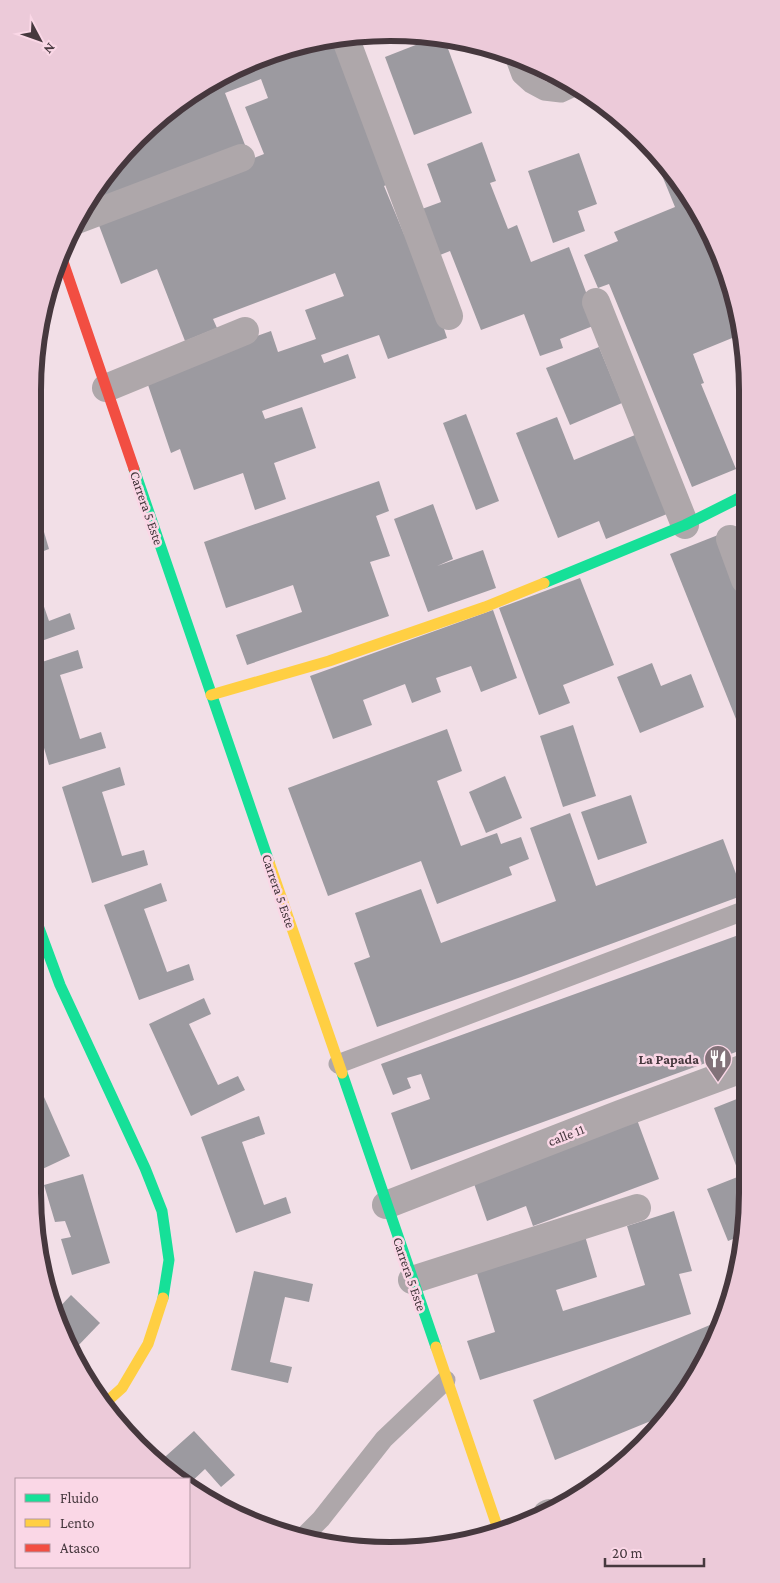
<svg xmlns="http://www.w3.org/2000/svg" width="780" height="1583" font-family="'Crimson Pro',serif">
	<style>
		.building { fill: #9c9aa0 }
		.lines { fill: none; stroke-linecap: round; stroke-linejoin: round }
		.lane { stroke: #aea7aa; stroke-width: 19 }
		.street { stroke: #aea7aa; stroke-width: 28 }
		.fast { stroke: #16e098; stroke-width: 11 }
		.slow { stroke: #ffcf43; stroke-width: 11 }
		.jam { stroke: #f24e42; stroke-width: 11 }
		.labels { text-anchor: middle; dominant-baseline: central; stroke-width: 5; stroke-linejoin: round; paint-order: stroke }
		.street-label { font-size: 14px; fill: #46383e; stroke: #fad7e6 }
		.poi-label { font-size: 14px; font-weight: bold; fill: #46383e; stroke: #fad7e6; text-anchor: end }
		.rim { fill: none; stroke: #46383e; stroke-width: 6 }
	</style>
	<rect width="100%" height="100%" fill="#f2dfe7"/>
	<!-- building -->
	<g class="building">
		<path d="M436 37 444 38 472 113 414 135 385 57Z"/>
		<path d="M334 38 395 181 384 186 404 234 409 232 439 313 447 338 388 359 379 335 321 355 324 363 348 354 356 378 262 411 265 419 302 407 316 448 274 463 286 499 255 510 243 473 194 490 180 449 171 453 145 376 271 331 278 352 316 339 305 310 344 296 335 273 213 319 217 328 185 341 157 269 121 284 97 220 264 154 245 107 268 98 261 79 225 93 245 145 99 204 94 190 137 137 192 93 202 87 203 90 221 83 219 78 253 60 321 39Z"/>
		<path d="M482 142 496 181 490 183 508 229 517 225 531 262 569 247 598 324 560 339 563 348 540 356 524 314 481 330 450 251 440 255 422 209 441 202 427 164Z"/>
		<path d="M652 151 674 173 713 241 707 243 737 315 742 334 693 354 704 383 701 384 736 469 692 487 609 284 598 288 584 255 618 241 614 232 675 207Z"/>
		<path d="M579 153 597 204 578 211 585 231 553 243 528 171Z"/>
		<path d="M599 347 622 403 570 425 546 368Z"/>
		<path d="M466 414 499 501 476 510 443 423Z"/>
		<path d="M557 417 574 460 635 435 667 514 606 539 599 521 558 538 516 433Z"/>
		<path d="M379 481 389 511 376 516 390 556 370 562 389 616 247 665 236 635 302 612 293 585 226 608 204 542Z"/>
		<path d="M433 504 453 559 437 566 483 550 496 588 428 612 394 519Z"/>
		<path d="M745 523V544L737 526Z"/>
		<path d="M44 532 49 549 33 555V536Z"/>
		<path d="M718 535 745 604 746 744 670 554Z"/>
		<path d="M33 575 49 621 70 613 75 629 33 644Z"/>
		<path d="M580 578 614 665 563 685 570 703 539 715 499 608Z"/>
		<path d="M493 610 517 678 481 692 471 666 436 678 441 692 412 703 405 684 363 700 372 725 333 739 310 676Z"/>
		<path d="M78 650 83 668 60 675 80 739 101 732 106 748 49 765 33 710V665Z"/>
		<path d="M652 663 661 686 691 674 704 707 640 733 617 677Z"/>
		<path d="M573 725 596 796 563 807 540 736Z"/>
		<path d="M447 729 462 771 437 781 461 846 497 833 501 844 521 837 529 859 509 867 512 875 437 904 421 861 328 896 288 788Z"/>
		<path d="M120 767 125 785 102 792 122 856 144 850 148 865 92 883 62 787Z"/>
		<path d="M505 776 522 818 486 833 469 792Z"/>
		<path d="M631 795 647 843 598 860 581 812Z"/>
		<path d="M570 813 596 886 723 839 744 895 521 977 377 1027 354 963 370 957 355 913 421 889 441 943 556 901 530 828Z"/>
		<path d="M161 883 167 901 144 909 167 972 189 964 194 980 139 1000 104 905Z"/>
		<path d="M747 932V1048L411 1170 391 1113 430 1099 421 1074 407 1078 411 1088 393 1095 381 1064Z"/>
		<path d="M204 998 211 1014 189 1024 218 1085 238 1076 245 1090 191 1116 149 1024Z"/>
		<path d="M33 1072 70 1156 34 1173 33 1170Z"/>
		<path d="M747 1095V1193L743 1235 728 1241 707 1189 740 1176 714 1108Z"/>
		<path d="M259 1116 265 1134 242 1142 264 1205 286 1197 291 1213 236 1233 201 1137Z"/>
		<path d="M636 1117 659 1179 533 1226 526 1206 487 1221 472 1178Z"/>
		<path d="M83 1174 110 1263 72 1275 61 1239 71 1237 65 1221 55 1222 44 1185Z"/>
		<path d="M674 1211 692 1271 679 1274 691 1314 480 1380 467 1341 495 1332 476 1270 585 1236 597 1277 556 1290 563 1311 645 1285 627 1226Z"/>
		<path d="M254 1271 313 1284 309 1302 285 1297 270 1362 292 1367 288 1383 231 1370Z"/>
		<path d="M71 1295 100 1323 74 1350 54 1313Z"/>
		<path d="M724 1319 720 1330 668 1414 555 1460 533 1400Z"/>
		<path d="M194 1431 235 1475 221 1487 205 1469 189 1484V1479H179L157 1464Z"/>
	</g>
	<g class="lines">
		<!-- lane -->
		<g class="lane">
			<path d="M514 56 521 75 531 84 544 91 561 93 574 87"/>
			<path d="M338 1064 746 910"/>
			<path d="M303 1537 321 1519 384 1439 446 1380"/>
		</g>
		<!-- street -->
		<g class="street">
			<path d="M345 37 449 316"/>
			<path d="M77 220 241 158"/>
			<path d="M596 302 685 525"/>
			<path d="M106 388 245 331"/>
			<path d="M730 539 745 580"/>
			<path d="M386 1205 620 1114 747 1067"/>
			<path d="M412 1280 637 1208"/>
			<path d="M547 1514 549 1513"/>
		</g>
		<!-- fast -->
		<g class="fast">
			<path d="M134 469 269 862"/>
			<path d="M544 583 685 525 745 495"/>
			<path d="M33 912 60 985 145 1168 162 1211 169 1260 163 1298"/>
			<path d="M342 1073 436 1347"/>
		</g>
		<!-- slow -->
		<g class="slow">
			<path d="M211 695 329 661 485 607 544 583"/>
			<path d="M269 862 342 1073"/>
			<path d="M436 1347 498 1529"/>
			<path d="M103 1405 122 1388 148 1344 163 1298"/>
		</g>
		<!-- jam -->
		<path class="jam" d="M60 253 134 469"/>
	</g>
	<!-- icons -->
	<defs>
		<symbol id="restaurant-pin" viewBox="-11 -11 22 30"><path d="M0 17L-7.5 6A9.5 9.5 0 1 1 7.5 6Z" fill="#827279" stroke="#fad7e6"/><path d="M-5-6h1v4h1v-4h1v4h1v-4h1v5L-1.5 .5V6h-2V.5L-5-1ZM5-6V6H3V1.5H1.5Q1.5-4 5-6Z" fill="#fff"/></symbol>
	</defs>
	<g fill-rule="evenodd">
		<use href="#restaurant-pin" x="702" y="1043" width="32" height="43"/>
	</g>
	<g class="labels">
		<!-- street labels -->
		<g class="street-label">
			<text transform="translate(147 508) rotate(71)">Carrera 5 Este</text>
			<text transform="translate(279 891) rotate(71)">Carrera 5 Este</text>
			<text transform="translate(566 1135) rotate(-21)">calle 11</text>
			<text transform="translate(410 1274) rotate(71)">Carrera 5 Este</text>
		</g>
		<!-- poi labels -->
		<g class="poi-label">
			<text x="699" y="1059">La Papada</text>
		</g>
	</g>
	<!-- crop -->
	<path d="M0 0H780V1583H0ZM390 41H390A349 349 0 0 1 739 390V1193A349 349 0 0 1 390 1542H390A349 349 0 0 1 41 1193V390A349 349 0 0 1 390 41Z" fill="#eccad9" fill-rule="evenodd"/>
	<path class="rim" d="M390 41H390A349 349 0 0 1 739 390V1193A349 349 0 0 1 390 1542H390A349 349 0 0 1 41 1193V390A349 349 0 0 1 390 41Z"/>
	<!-- legend -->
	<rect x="15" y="1478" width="175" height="90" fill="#fad7e6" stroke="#b297a3"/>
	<rect x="25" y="1494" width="25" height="8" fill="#16e098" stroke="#b297a3"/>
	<text x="60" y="1503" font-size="15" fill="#46383e">Fluido</text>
	<rect x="25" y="1519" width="25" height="8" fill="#ffcf43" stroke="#b297a3"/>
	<text x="60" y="1528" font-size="15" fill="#46383e">Lento</text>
	<rect x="25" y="1544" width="25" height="8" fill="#f24e42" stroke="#b297a3"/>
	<text x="60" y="1553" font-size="15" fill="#46383e">Atasco</text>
	<!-- north arrow -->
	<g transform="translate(40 40) rotate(131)" stroke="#fad7e6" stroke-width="4" paint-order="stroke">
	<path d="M0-4L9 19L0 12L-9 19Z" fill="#46383e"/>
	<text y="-8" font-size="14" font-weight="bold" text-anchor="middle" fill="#46383e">N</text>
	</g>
	<!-- scale -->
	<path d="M605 1558v8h99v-8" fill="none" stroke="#46383e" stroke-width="2.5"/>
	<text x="612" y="1558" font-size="15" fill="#46383e" stroke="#fad7e6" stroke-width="4" paint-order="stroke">20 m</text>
</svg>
